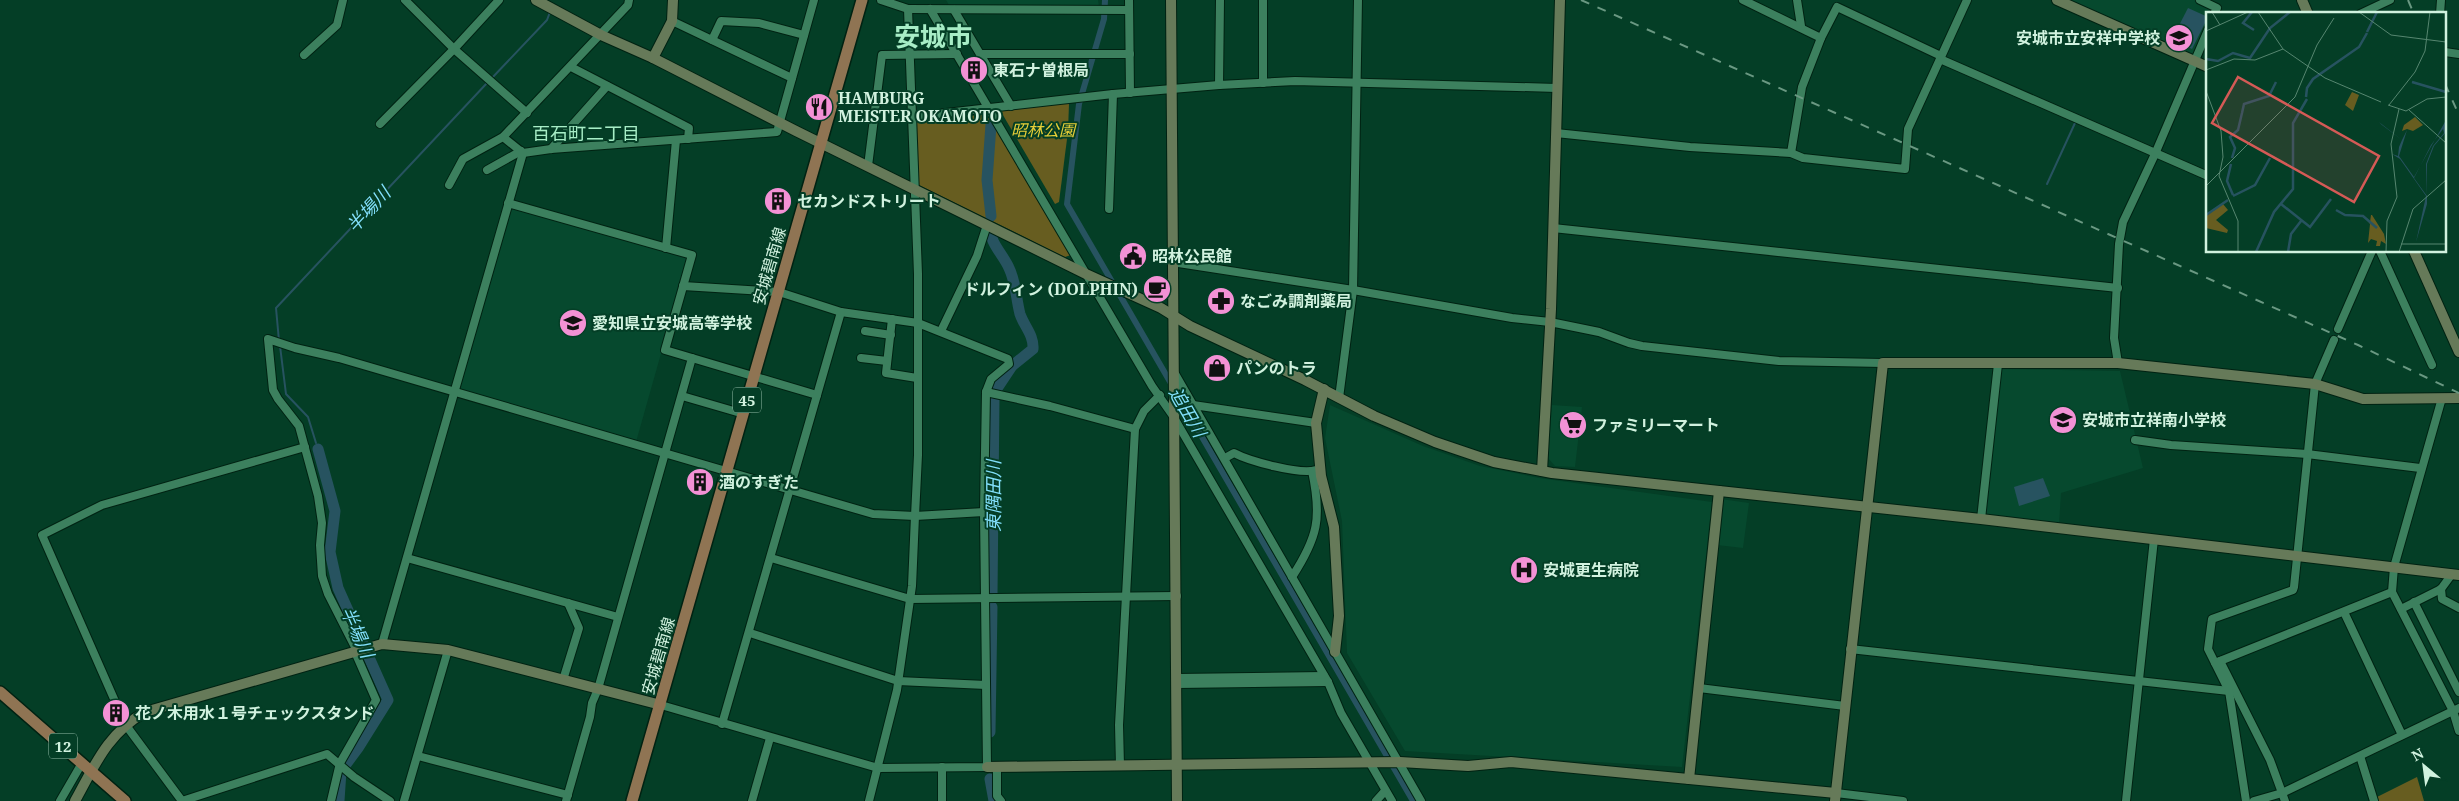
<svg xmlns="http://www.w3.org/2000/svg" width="2459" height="801" font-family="'Noto Serif','Noto Sans JP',serif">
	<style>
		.built { fill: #06492e }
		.green { fill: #675d20 }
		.water { fill: #275360 }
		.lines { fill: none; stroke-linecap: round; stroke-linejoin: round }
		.stream { stroke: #275360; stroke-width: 2 }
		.canal { stroke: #275360; stroke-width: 6 }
		.river { stroke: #275360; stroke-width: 11 }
		.street-casing { stroke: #002212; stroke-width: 10 }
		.secondary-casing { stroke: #002212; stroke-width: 12 }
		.primary-casing { stroke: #002212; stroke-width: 14 }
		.street { stroke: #3c805e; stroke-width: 8 }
		.secondary { stroke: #667a59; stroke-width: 10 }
		.primary { stroke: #8f7453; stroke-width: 11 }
		.rail { stroke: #6a9882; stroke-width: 2; stroke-dasharray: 9 9; stroke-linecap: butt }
		.labels { text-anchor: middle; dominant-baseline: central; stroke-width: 4; stroke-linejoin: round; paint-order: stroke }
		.shield { fill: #043e26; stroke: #94bca8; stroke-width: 1 }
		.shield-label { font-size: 15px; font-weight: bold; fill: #d1f2df }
		.poi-label { font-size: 16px; font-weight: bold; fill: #d1f2df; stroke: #043e26; text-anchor: start }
		.park-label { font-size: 16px; font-style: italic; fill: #e8cf38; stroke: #043e26 }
		.street-label { font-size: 16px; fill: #d1f2df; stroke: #043e26 }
		.neighbourhood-label { font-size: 18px; fill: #a7edc6; stroke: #043e26 }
		.water-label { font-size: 18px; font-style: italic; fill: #82dffb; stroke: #043e26 }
		.town-label { font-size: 26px; font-weight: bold; fill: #a7edc6; stroke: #043e26 }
		.inset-river { fill: none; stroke: #275360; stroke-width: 2.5 }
		.inset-road { fill: none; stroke: #568670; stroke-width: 1 }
		.view { fill: #d55a56; fill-opacity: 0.15; stroke: #d55a56; stroke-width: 2.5 }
		.inset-edge { fill: none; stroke: #d1f2df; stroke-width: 2.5 }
	</style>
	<rect width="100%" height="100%" fill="#043e26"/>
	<!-- built -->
	<g class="built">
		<path d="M946 0H1098L1099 7 949 5Z"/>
		<path d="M2068 0H2196L2213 9 2211 14H2208V22L2194 55Z"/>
		<path d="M511 207 687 256 688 258 636 442 458 391Z"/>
		<path d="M2000 369 2120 371 2143 468 2061 493 2059 525 1983 514Z"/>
		<path d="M1330 405 1423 446 1480 466 1539 478 1712 502 1682 767 1405 751 1347 653 1342 521 1325 438Z"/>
		<path d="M1552 405 1582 407 1575 467 1555 466 1548 458Z"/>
		<path d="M1721 499 1749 503 1743 548 1717 545Z"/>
	</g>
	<!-- green -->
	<g class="green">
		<path d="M1065 103 1069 104 1068 131 1059 202 1055 204 1000 110Z"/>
		<path d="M989 114 1001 138 1071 255 1065 257 919 185 916 122Z"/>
		<path d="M2417 777 2424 801H2374L2373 799Z"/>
	</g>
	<!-- water -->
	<g class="water">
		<path d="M2188 8 2208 17 2192 49 2172 39Z"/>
		<path d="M2043 478 2050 496 2019 506 2014 487Z"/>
	</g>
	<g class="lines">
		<!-- stream -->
		<g class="stream">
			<path d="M491 79 547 20 550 12"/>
			<path d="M2047 184 2075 123"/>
			<path d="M279 341 276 308 487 83"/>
			<path d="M280 346 286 394 308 417 316 443"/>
		</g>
		<!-- canal -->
		<path class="canal" d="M1105 0 1104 19 1079 104 1067 204 1413 801"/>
		<!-- river -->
		<g class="river">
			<path d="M991 125 987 180 991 216"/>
			<path d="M990 227C990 244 1003 254 1009 268 1016 282 1016 299 1020 314 1024 326 1034 335 1033 349L1012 366 998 387"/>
			<path d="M318 449 335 511 330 552 338 588 388 700 358 748 341 771 339 801"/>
			<path d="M992 596 994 397"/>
			<path d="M990 732 992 607"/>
			<path d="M990 779 994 801"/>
		</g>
		<defs>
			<g id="street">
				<path d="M405 0 454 49 527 113"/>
				<path d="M1129 0 1130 93"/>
				<path d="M1263 0V83"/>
				<path d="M1743 0 1821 38"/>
				<path d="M1797 0 1801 26"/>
				<path d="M2200 0 2217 8 2214 14"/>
				<path d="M908 9 1129 10"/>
				<path d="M930 9 1152 386 1173 416 1328 682 1341 713 1392 801"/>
				<path d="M954 10 980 54H1130"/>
				<path d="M2360 14 2390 0"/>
				<path d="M2440 14 2441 0"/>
				<path d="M672 21 792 78"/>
				<path d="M712 40 721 21 759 23 804 35"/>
				<path d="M2445 52 2459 54"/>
				<path d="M980 54 1011 106"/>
				<path d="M304 55 337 25 343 0"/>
				<path d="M1940 59 2208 176"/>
				<path d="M571 67 689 128 688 139"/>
				<path d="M1219 85 1220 0"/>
				<path d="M911 117 1113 94 1219 85 1295 81 1557 88"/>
				<path d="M380 124 454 49 499 0"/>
				<path d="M1556 133 1690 147 1791 153 1803 158 1905 169 1908 129 1967 0"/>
				<path d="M503 137 523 153 551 149 777 132 814 0"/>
				<path d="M551 149 607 86"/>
				<path d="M1791 153 1802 87 1821 38 1837 7 1941 56"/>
				<path d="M868 166 882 55 957 54"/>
				<path d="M487 170 521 151"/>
				<path d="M449 185 463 159 503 137 628 5 629 0"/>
				<path d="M508 203 692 255 665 350 817 395"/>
				<path d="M1109 209 1113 94"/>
				<path d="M1553 228 2118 288"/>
				<path d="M666 248 676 140"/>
				<path d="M2380 251 2432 365"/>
				<path d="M1172 262 1353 290 1512 318 1550 322 1599 332 1629 343 1642 346 1779 361 1883 363"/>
				<path d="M892 319 886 373 917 378"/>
				<path d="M2338 329 2372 251"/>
				<path d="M865 331 891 335"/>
				<path d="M941 331 977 256 987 225"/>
				<path d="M2334 340 2315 384 2294 587 2293 590 2212 619 2208 649 2215 663 2392 592"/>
				<path d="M861 358 887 361"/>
				<path d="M2118 363 2114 338 2119 244 2123 222 2155 154 2208 30"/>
				<path d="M1174 372 1421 801"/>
				<path d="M986 392 1050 406 1135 429"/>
				<path d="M682 396 744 414"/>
				<path d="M1339 398 1353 290 1358 0"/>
				<path d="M2442 398 2394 567 2392 592 2453 711 2459 731"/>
				<path d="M1193 405 1316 423"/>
				<path d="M2135 440 2171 445 2307 454 2420 468"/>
				<path d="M1225 458 1234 453C1249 461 1300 475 1316 470"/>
				<path d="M1981 519 1998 364"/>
				<path d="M407 558 618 617"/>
				<path d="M771 558 910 599 1177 596"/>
				<path d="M1292 577C1318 537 1322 518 1312 471"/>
				<path d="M2441 589 2442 599 2459 608"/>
				<path d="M2414 602 2459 692"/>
				<path d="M2401 609 2441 589 2452 574"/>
				<path d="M2344 612 2402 735"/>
				<path d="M750 633 898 681 986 685"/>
				<path d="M382 644 523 153"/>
				<path d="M1850 649 2229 691"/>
				<path d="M357 651 328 594 322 576 320 545 322 523 318 496 299 426 278 399 273 390 268 339 295 348 339 358 873 514 915 516 984 512"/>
				<path d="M2220 661 2270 760 2285 801"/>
				<path d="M2215 663 2229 691 2246 801"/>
				<path d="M1177 678 1324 676"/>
				<path d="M563 680 579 628 568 603"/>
				<path d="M1177 684 1328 682"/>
				<path d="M1699 688 1845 706"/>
				<path d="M661 705 878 768 987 767 984 512 986 392 991 379 1009 364 1008 359 918 323 841 312 779 292 683 286"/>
				<path d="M722 724 841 312"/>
				<path d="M418 756 568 795"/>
				<path d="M2360 756 2374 801"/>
				<path d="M1120 766 1119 725 1135 429 1144 411 1160 395"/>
				<path d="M997 767V796L1001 801"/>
				<path d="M1836 793 1903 801"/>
				<path d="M60 801 82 763"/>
				<path d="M182 801 125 724 42 535 102 505 305 447"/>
				<path d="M182 801 327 754 354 777 390 801"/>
				<path d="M331 801 340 763 376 700 355 652"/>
				<path d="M404 801 448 650"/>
				<path d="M566 801 590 717 592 703 598 689 692 358"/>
				<path d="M752 801 770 738"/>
				<path d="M869 801 897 690 912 586 915 516 918 455V274L908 9 881 0"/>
				<path d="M942 801V767"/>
				<path d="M1376 801 1385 791"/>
				<path d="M2126 801 2154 539"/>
				<path d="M2254 801 2282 793 2459 708"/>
			</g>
			<g id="secondary">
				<path d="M536 0 601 35 653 58 796 131 1086 274 1161 308 1190 326 1305 380 1374 416 1435 442 1494 462 1552 473 1981 519 2459 575"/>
				<path d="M1171 0 1177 801"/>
				<path d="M2057 0 2208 67"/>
				<path d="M2302 0 2308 14"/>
				<path d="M653 58 672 21 673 0"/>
				<path d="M2414 251 2459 352"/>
				<path d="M1324 389 1316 423 1321 476 1334 527 1339 616 1335 652"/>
				<path d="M1542 471 1551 309 1560 0"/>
				<path d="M987 767 1400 762 1468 766 1511 762 1836 793"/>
				<path d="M1689 779 1719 491"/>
				<path d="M75 801C95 765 107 734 145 712L382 644 448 650 661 705"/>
				<path d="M1835 801 1883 363H2118L2315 384 2363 399 2459 398"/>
			</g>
			<g id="primary">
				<path d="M0 692 125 801"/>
				<path d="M632 801 862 0"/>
			</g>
		</defs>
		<!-- street casing -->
		<use href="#street" class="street-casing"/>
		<!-- secondary casing -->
		<use href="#secondary" class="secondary-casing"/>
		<!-- primary casing -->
		<use href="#primary" class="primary-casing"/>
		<!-- street -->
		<use href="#street" class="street"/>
		<!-- secondary -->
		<use href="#secondary" class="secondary"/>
		<!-- primary -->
		<use href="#primary" class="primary"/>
		<!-- rail -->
		<g class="rail">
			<path d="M1581 0 2358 345 2459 393"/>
			<path d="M2408 0 2414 14"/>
			<path d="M2445 84 2459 115"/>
		</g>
	</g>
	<!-- icons -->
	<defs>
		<symbol id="school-disc" viewBox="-11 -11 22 22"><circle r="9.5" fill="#f391d5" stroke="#043e26"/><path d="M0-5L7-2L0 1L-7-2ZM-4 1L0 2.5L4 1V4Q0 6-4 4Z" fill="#111"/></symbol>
		<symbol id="building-disc" viewBox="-11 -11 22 22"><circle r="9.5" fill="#f391d5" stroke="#043e26"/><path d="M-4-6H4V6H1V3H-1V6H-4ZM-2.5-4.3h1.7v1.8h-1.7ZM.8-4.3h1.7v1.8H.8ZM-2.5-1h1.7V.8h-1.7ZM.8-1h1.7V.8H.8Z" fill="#111"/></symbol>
		<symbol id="restaurant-disc" viewBox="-11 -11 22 22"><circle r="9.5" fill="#f391d5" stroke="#043e26"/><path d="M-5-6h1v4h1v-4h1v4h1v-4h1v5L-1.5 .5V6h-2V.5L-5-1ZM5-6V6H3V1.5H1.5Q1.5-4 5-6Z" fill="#111"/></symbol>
		<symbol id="civic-disc" viewBox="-11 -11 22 22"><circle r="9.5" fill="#f391d5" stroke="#043e26"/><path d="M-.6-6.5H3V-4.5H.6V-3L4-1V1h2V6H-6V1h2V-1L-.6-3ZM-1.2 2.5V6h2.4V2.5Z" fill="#111"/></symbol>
		<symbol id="cafe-disc" viewBox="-11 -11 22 22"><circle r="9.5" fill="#f391d5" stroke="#043e26"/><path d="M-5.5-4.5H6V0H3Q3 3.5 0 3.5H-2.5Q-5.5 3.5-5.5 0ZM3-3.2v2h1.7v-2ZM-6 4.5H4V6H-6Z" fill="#111"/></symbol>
		<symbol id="pharmacy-disc" viewBox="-11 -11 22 22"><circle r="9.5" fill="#f391d5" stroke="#043e26"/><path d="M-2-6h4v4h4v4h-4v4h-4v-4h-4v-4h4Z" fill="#111"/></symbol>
		<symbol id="shop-disc" viewBox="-11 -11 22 22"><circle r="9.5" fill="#f391d5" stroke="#043e26"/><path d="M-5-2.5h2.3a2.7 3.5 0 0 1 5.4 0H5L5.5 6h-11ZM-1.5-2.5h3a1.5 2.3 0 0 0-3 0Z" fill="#111"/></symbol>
		<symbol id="supermarket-disc" viewBox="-11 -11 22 22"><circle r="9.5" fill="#f391d5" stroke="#043e26"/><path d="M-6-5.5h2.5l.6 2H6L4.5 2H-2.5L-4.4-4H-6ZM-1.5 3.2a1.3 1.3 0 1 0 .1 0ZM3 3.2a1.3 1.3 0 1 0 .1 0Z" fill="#111"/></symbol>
		<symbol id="hospital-disc" viewBox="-11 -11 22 22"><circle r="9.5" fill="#f391d5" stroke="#043e26"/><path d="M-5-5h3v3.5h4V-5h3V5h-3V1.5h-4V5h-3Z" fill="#111"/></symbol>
	</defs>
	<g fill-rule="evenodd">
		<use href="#school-disc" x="2163" y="22" width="32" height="32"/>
		<use href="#building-disc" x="958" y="54" width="32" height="32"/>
		<use href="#restaurant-disc" x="803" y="91" width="32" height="32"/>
		<use href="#building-disc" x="762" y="185" width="32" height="32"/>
		<use href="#civic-disc" x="1117" y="240" width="32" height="32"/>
		<use href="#cafe-disc" x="1141" y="273" width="32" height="32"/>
		<use href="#pharmacy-disc" x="1205" y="285" width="32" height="32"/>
		<use href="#school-disc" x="557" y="307" width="32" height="32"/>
		<use href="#shop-disc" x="1201" y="352" width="32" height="32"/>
		<use href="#school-disc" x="2047" y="404" width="32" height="32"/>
		<use href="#supermarket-disc" x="1557" y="409" width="32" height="32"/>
		<use href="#building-disc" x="684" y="466" width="32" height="32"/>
		<use href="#hospital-disc" x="1508" y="554" width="32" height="32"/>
		<use href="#building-disc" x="100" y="697" width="32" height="32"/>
	</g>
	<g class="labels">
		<!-- shield labels -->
		<g class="shield">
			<rect x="733" y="387.5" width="28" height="25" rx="4"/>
			<rect x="49" y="733.5" width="28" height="25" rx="4"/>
		</g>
		<g class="shield-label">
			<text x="747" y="400">45</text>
			<text x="63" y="746">12</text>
		</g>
		<!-- poi labels -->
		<g class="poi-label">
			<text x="2160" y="38" text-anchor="end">安城市立安祥中学校</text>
			<text x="993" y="70">東石ナ曽根局</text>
			<text x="838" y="98">HAMBURG<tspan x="838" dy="18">MEISTER OKAMOTO</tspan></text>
			<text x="797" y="201">セカンドストリート</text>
			<text x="1152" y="256">昭林公民館</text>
			<text x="1138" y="289" text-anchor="end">ドルフィン (DOLPHIN)</text>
			<text x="1240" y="301">なごみ調剤薬局</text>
			<text x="592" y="323">愛知県立安城高等学校</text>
			<text x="1236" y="368">パンのトラ</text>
			<text x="2082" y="420">安城市立祥南小学校</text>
			<text x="1592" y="425">ファミリーマート</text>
			<text x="719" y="482">酒のすぎた</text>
			<text x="1543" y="570">安城更生病院</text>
			<text x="135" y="713">花ノ木用水１号チェックスタンド</text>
		</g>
		<!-- park labels -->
		<g class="park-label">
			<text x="1043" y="130">昭林公園</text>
		</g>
		<!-- street labels -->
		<g class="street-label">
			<text transform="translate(769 266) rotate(-74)">安城碧南線</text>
			<text transform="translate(658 656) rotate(-74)">安城碧南線</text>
		</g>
		<!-- neighbourhood labels -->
		<g class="neighbourhood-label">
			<text x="586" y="133">百石町二丁目</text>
		</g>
		<!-- water labels -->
		<g class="water-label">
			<text transform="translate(368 209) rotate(-47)">半場川</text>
			<text transform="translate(1188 412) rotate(60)">追田川</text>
			<text transform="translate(993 496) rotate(-90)">東隅田川</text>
			<text transform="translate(358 632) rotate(66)">半場川</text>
		</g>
		<!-- town labels -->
		<g class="town-label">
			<text x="933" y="36">安城市</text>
		</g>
	</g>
	<!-- overview -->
	<g transform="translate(2206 12)">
		<rect width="240" height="240" fill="#043e26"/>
		<path d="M146 80 153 83 147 99 139 93ZM209 105 217 113 207 119 201 117 196 119 198 113ZM17 192 22 198 10 208 22 218 21 221 0 216V204ZM157 203 164 210 165 203H166L178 222 180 232 175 229 174 234H170L171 229 165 227 162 231 164 212Z" fill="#675d20"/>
		<path d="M240 108V120L228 134 221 152V192L210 230 220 184 194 147 186 142 192 144 193 135 196 128 176 113 173 110 196 128 201 118 193 144 208 165ZM237 117 238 121 227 134 220 152 221 184 208 166 225 133Z" fill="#275360" fill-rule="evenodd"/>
		<path class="inset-river" d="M46 0 37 11 48 18M161 20 171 0M0 47 12 49 27 41 44 46 64 16 84 0M206 70 240 80M100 85 101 76 107 67 153 35 161 21M36 101 38 92 63 84 70 70M26 146 29 136 24 125 32 118 36 101M25 152 21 169 27 183M27 184 49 173 64 146M75 192 104 215 125 187M130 198 139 203 157 204 171 216M0 203 22 188M50 240 68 200 87 177V111L101 87M82 240 85 222 95 209"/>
		<path class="inset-road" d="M6 0 14 13M52 0 77 37 119 66 175 90M153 0 185 23 240 30M0 19 42 0M0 58 28 47 49 48 77 37M0 79 15 119 17 145 13 164 32 209V240M182 93 200 99 221 87 240 85M183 93 209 60 219 39 224 0M203 98 240 131M0 174 89 85 111 33 128 6M195 232H240M180 240 181 209 191 185 185 132 193 97M193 240 207 197 240 168"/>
		<path class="view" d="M32 65 173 144 148 190 6 111Z"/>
		<rect width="240" height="240" class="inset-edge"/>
	</g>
	<!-- north arrow -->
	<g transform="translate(2424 766) rotate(331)" stroke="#043e26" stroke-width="4" paint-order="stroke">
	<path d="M0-4L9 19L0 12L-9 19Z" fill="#d1f2df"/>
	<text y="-8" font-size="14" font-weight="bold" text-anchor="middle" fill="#d1f2df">N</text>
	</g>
</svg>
